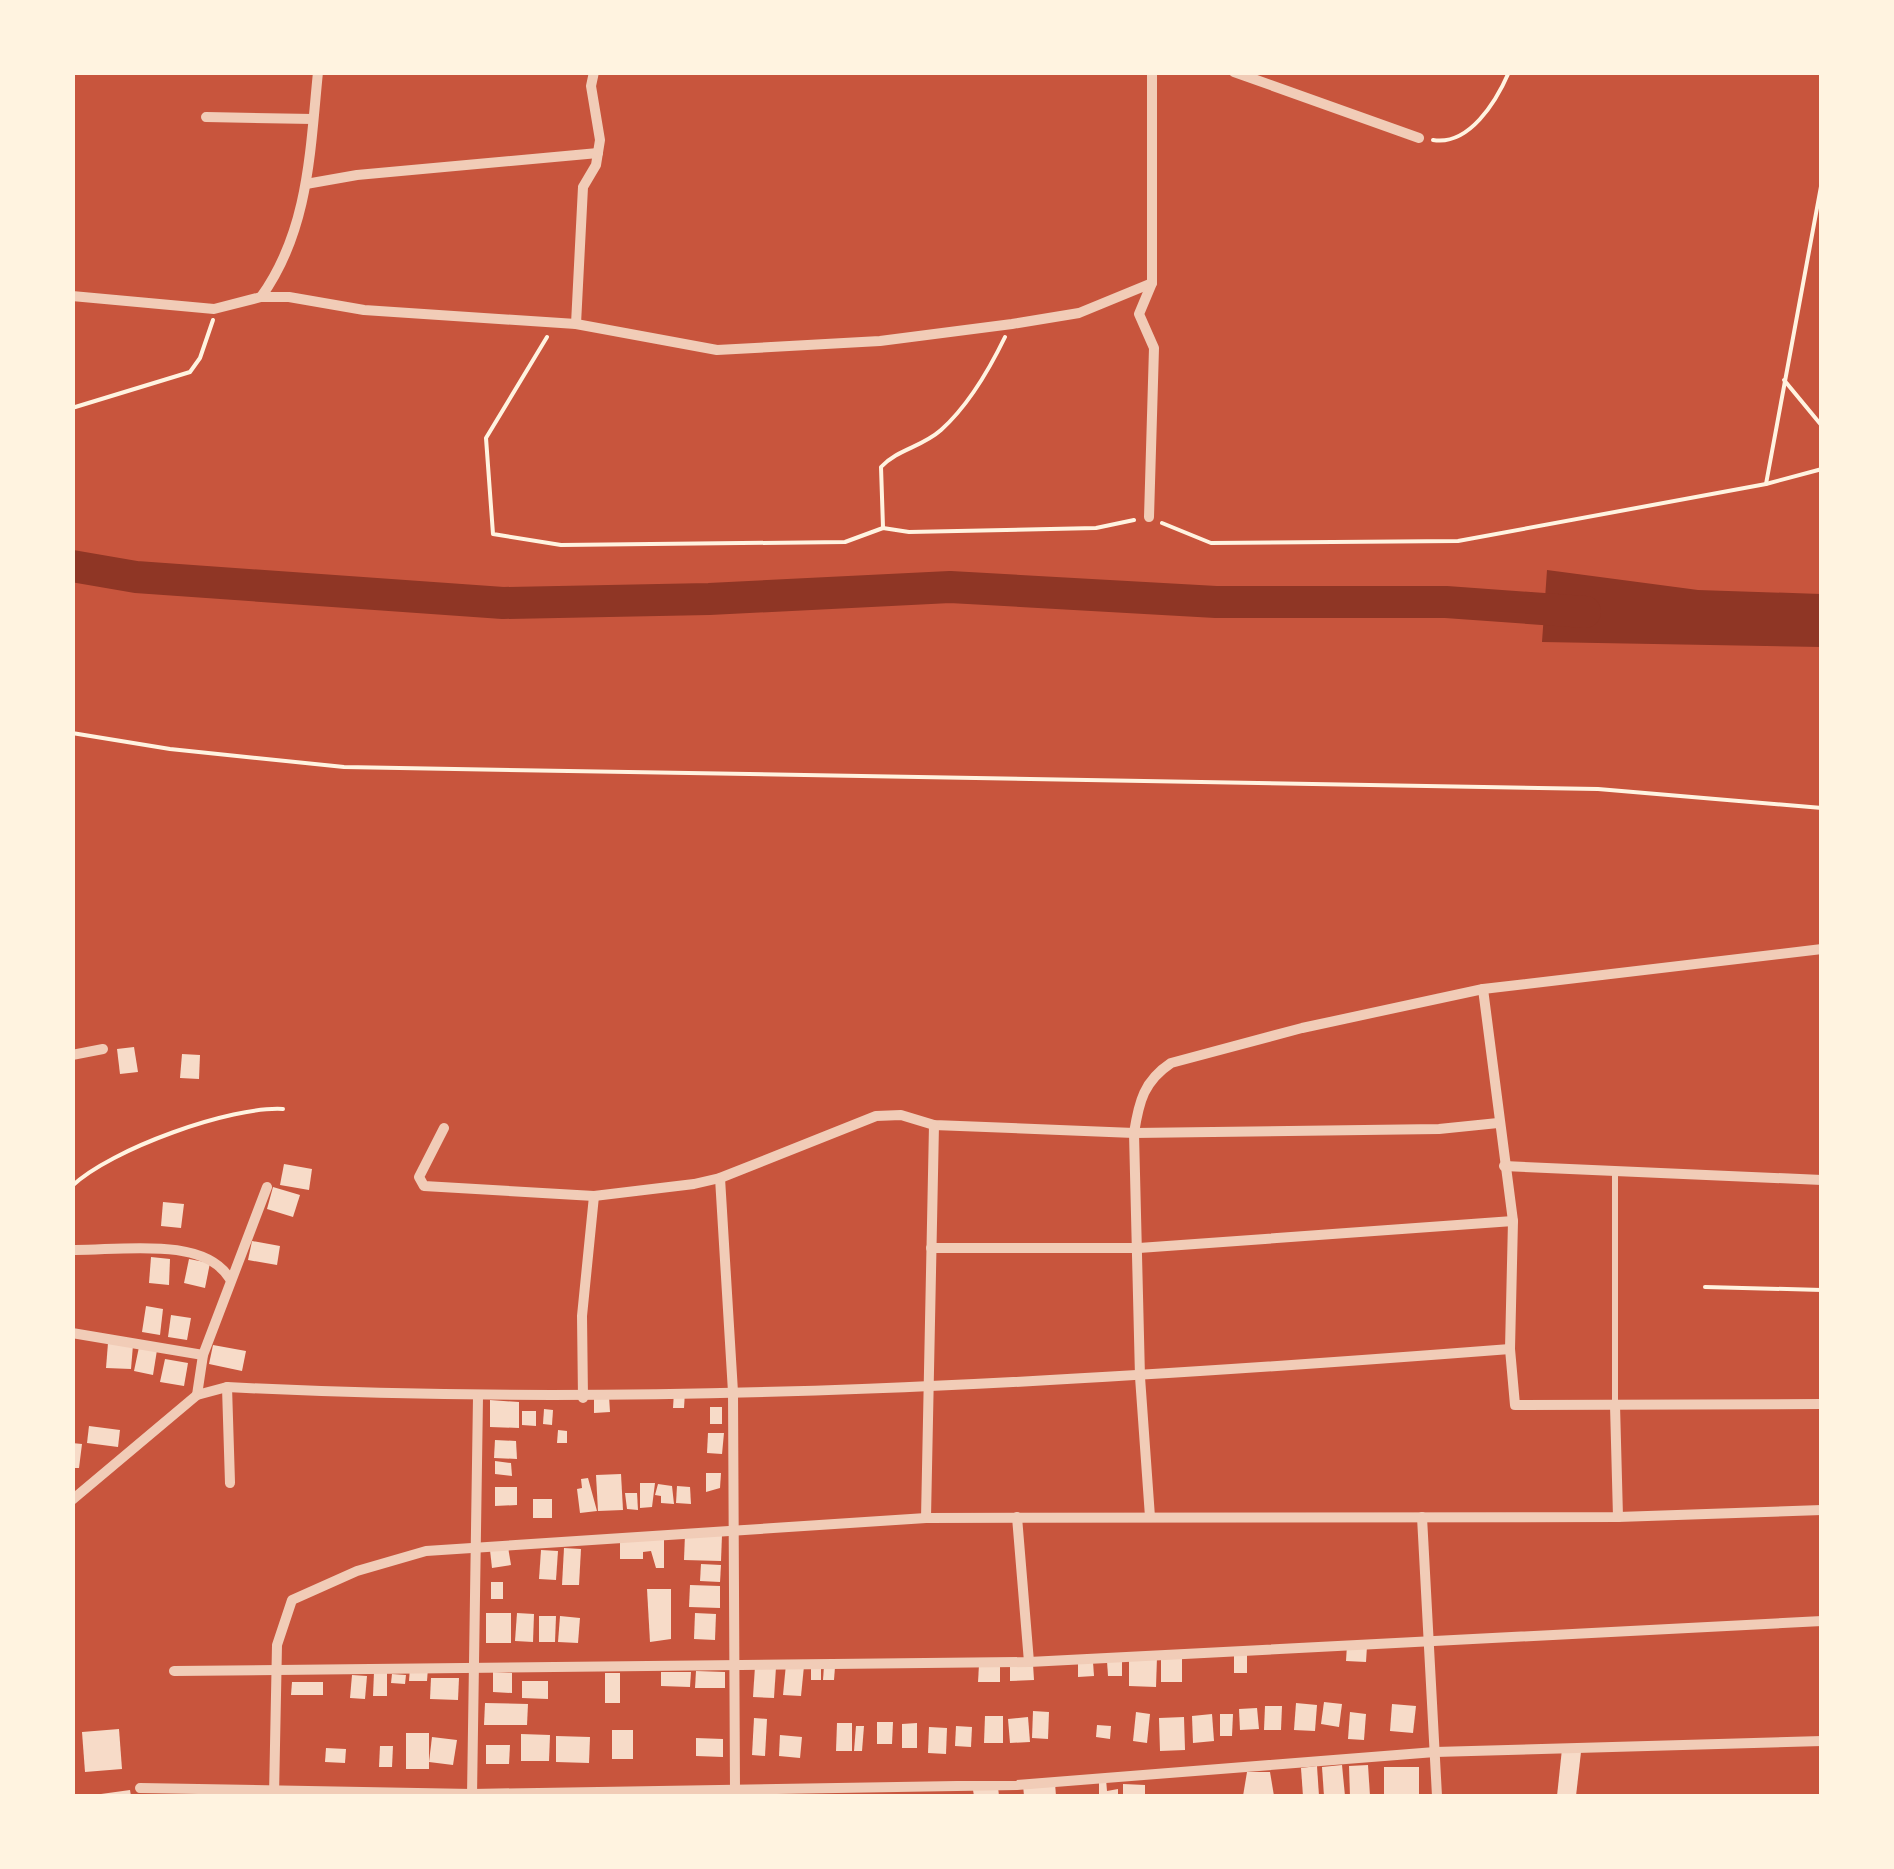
<svg xmlns="http://www.w3.org/2000/svg" width="1894" height="1869" font-family="'Golos Text',sans-serif">
	<style>
		.water { fill: #8f3625 }
		.lines { fill: none; stroke-linecap: round; stroke-linejoin: round }
		.river { stroke: #8f3625; stroke-width: 32 }
		.building { fill: #f7dbc8 }
		.path { stroke: #fff3e0; stroke-width: 4 }
		.service { stroke: #f1ccb7; stroke-width: 6 }
		.minor { stroke: #f1ccb7; stroke-width: 10 }
	</style>
	<rect width="100%" height="100%" fill="#c8553d"/>
	<!-- water -->
	<path class="water" d="M1547 570 1698 590 1821 594V647L1542 642Z"/>
	<g class="lines">
		<!-- river -->
		<path class="river" d="M72 566 136 577 503 603 709 599 950 587 1216 602H1446L1585 612"/>
	</g>
	<!-- building -->
	<g class="building">
		<path d="M134 1047 138 1072 120 1074 117 1049Z"/>
		<path d="M182 1054 200 1055 199 1079 180 1078Z"/>
		<path d="M284 1164 312 1169 309 1190 280 1185Z"/>
		<path d="M273 1187 300 1195 293 1217 267 1209Z"/>
		<path d="M163 1202 184 1204 181 1228 161 1226Z"/>
		<path d="M252 1241 280 1246 277 1265 248 1260Z"/>
		<path d="M151 1257 170 1259 169 1285 149 1283Z"/>
		<path d="M189 1259 210 1263 205 1288 184 1283Z"/>
		<path d="M146 1306 163 1309 160 1335 142 1332Z"/>
		<path d="M171 1315 191 1318 187 1340 168 1337Z"/>
		<path d="M108 1343 133 1345 131 1369 106 1368Z"/>
		<path d="M213 1345 246 1351 242 1371 209 1364Z"/>
		<path d="M139 1347 157 1350 153 1375 134 1371Z"/>
		<path d="M165 1359 188 1363 184 1386 160 1382Z"/>
		<path d="M674 1391H685L684 1408H673Z"/>
		<path d="M594 1396H609L610 1412 594 1413Z"/>
		<path d="M490 1400 519 1402V1428L490 1427Z"/>
		<rect x="710" y="1407" width="12" height="17"/>
		<path d="M544 1409 553 1410 552 1425 543 1424Z"/>
		<path d="M522 1411H536V1426L522 1425Z"/>
		<path d="M89 1426 120 1430 118 1447 87 1443Z"/>
		<path d="M558 1430 567 1431V1443H557Z"/>
		<path d="M708 1433H724L722 1454 707 1453Z"/>
		<path d="M495 1440 516 1441 517 1459 494 1458Z"/>
		<path d="M72 1443 82 1444 79 1468H72Z"/>
		<path d="M495 1461 511 1463 512 1476 495 1474Z"/>
		<path d="M706 1473H721L720 1488 706 1492Z"/>
		<path d="M621 1474 623 1510 598 1511 596 1475Z"/>
		<path d="M588 1478 597 1511 580 1513 577 1489 582 1488 581 1479Z"/>
		<path d="M640 1483H655L652 1507 640 1508Z"/>
		<path d="M658 1484 672 1486 674 1504 661 1503V1496L655 1495Z"/>
		<path d="M677 1486 690 1487 691 1504 676 1503Z"/>
		<path d="M495 1487H517V1505L495 1506Z"/>
		<path d="M625 1493H637L638 1510 627 1509Z"/>
		<rect x="533" y="1499" width="19" height="19"/>
		<path d="M685 1534 722 1535 721 1561 684 1560Z"/>
		<path d="M620 1539H664V1568H656L651 1551 643 1552V1559H620Z"/>
		<path d="M508 1547 511 1565 492 1568 490 1550Z"/>
		<path d="M564 1548 581 1549 579 1585H562Z"/>
		<path d="M541 1550 558 1551 556 1580 539 1579Z"/>
		<path d="M701 1564 721 1565 720 1582 700 1581Z"/>
		<rect x="491" y="1582" width="12" height="17"/>
		<path d="M690 1585 720 1586V1608L689 1607Z"/>
		<path d="M647 1589H671V1639L650 1642Z"/>
		<rect x="486" y="1613" width="25" height="30"/>
		<path d="M517 1613 534 1614 533 1642 515 1641Z"/>
		<path d="M695 1613 716 1614 715 1640 694 1639Z"/>
		<path d="M539 1616H556L555 1642H539Z"/>
		<path d="M560 1616 580 1618 578 1643 558 1642Z"/>
		<path d="M1347 1645 1367 1646 1366 1662 1346 1661Z"/>
		<rect x="1234" y="1652" width="13" height="21"/>
		<rect x="1161" y="1653" width="21" height="29"/>
		<path d="M1129 1657H1157L1156 1687 1129 1686Z"/>
		<path d="M1107 1661H1122V1676H1108Z"/>
		<path d="M1078 1662H1093L1094 1676 1078 1677Z"/>
		<path d="M786 1664 804 1666 801 1696 783 1695Z"/>
		<path d="M1033 1664 1034 1680 1010 1681V1665Z"/>
		<rect x="811" y="1665" width="10" height="15"/>
		<path d="M979 1665 1000 1666V1682H978Z"/>
		<path d="M755 1666 776 1667 774 1698 753 1697Z"/>
		<path d="M824 1666 835 1667 834 1680H823Z"/>
		<path d="M410 1667 428 1668 427 1681H409Z"/>
		<path d="M696 1671 725 1672V1688H695Z"/>
		<path d="M374 1672H387V1696H373Z"/>
		<path d="M493 1672 512 1673V1693L493 1692Z"/>
		<path d="M661 1672H691L690 1687 661 1686Z"/>
		<rect x="605" y="1673" width="15" height="30"/>
		<path d="M392 1674 406 1675 405 1684 391 1683Z"/>
		<path d="M352 1675 367 1676 365 1699 350 1698Z"/>
		<path d="M431 1678H459L458 1700 430 1699Z"/>
		<path d="M522 1681H548V1699L522 1698Z"/>
		<path d="M292 1682H323V1695H291Z"/>
		<path d="M1324 1702 1342 1704 1339 1727 1321 1724Z"/>
		<path d="M485 1703 528 1704 527 1725H484Z"/>
		<path d="M1296 1703 1317 1705 1315 1731 1294 1730Z"/>
		<path d="M1392 1704 1416 1706 1413 1733 1390 1731Z"/>
		<path d="M1265 1706H1282L1281 1730H1264Z"/>
		<path d="M1257 1708 1259 1729 1240 1730 1239 1709Z"/>
		<path d="M1033 1711 1049 1712 1048 1739 1032 1738Z"/>
		<path d="M1136 1712 1150 1714 1147 1743 1133 1741Z"/>
		<path d="M1350 1712 1366 1714 1364 1740 1348 1739Z"/>
		<path d="M1212 1714 1214 1741 1193 1743 1192 1716Z"/>
		<path d="M1220 1714H1233L1232 1736H1220Z"/>
		<path d="M985 1716H1003V1743H984Z"/>
		<path d="M1028 1717 1030 1742 1010 1743 1008 1719Z"/>
		<path d="M1184 1717 1185 1750 1160 1751 1159 1718Z"/>
		<path d="M754 1718 767 1719 765 1756 752 1755Z"/>
		<path d="M877 1722H893L892 1744H877Z"/>
		<path d="M837 1723H852V1751H836Z"/>
		<path d="M917 1723V1748H902V1724Z"/>
		<path d="M1097 1725 1111 1726 1110 1739 1096 1737Z"/>
		<path d="M856 1726H864L862 1751H854Z"/>
		<path d="M956 1726 972 1727 971 1747 955 1746Z"/>
		<path d="M929 1727 947 1728 946 1754 928 1753Z"/>
		<path d="M119 1729 122 1769 85 1772 82 1732Z"/>
		<rect x="612" y="1730" width="21" height="29"/>
		<rect x="406" y="1733" width="23" height="36"/>
		<path d="M521 1734 550 1735 549 1761H521Z"/>
		<path d="M780 1735 802 1737 800 1758 779 1756Z"/>
		<path d="M556 1736 590 1737 589 1763 556 1762Z"/>
		<path d="M432 1737 457 1740 453 1765 429 1762Z"/>
		<path d="M696 1738 723 1739V1757L696 1756Z"/>
		<path d="M486 1745H510L509 1764H486Z"/>
		<path d="M380 1746H393L392 1767H379Z"/>
		<path d="M326 1748 346 1749 345 1763 325 1762Z"/>
		<path d="M1562 1749 1581 1752 1576 1796H1557Z"/>
		<path d="M1342 1765 1345 1796H1324L1322 1767Z"/>
		<path d="M1368 1765 1370 1796H1350L1349 1766Z"/>
		<path d="M1317 1766 1319 1796H1303L1301 1768Z"/>
		<rect x="1384" y="1767" width="35" height="29"/>
		<path d="M1247 1772H1270L1274 1796H1243Z"/>
		<path d="M1106 1779 1107 1791 1118 1789V1796H1099V1781Z"/>
		<path d="M1055 1783 1056 1796H1024L1023 1785Z"/>
		<path d="M1123 1784 1145 1785V1796H1123Z"/>
		<path d="M998 1787 999 1796H974L973 1790Z"/>
		<path d="M130 1790 131 1796H101V1794Z"/>
	</g>
	<g class="lines">
		<!-- path -->
		<g class="path">
			<path d="M1433 140C1469 146 1496 102 1509 72"/>
			<path d="M547 337 486 438 493 534 561 545 845 542 883 528 909 532 1096 528 1134 520"/>
			<path d="M1784 380 1822 426"/>
			<path d="M72 408 190 372 200 358 213 320"/>
			<path d="M1766 484 1822 181"/>
			<path d="M1162 523 1211 543 1458 541 1766 484 1822 469"/>
			<path d="M883 527 881 467C898 449 922 447 941 430 969 405 989 370 1005 337"/>
			<path d="M72 733 170 749 344 767 1598 789 1822 808"/>
			<path d="M72 1186C111 1149 231 1106 283 1109"/>
			<path d="M1705 1287 1822 1290"/>
		</g>
		<!-- service -->
		<path class="service" d="M1615 1405V1171"/>
		<!-- minor -->
		<g class="minor">
			<path d="M1234 72 1419 138"/>
			<path d="M206 117 313 119"/>
			<path d="M306 184 357 175 598 153"/>
			<path d="M72 296 214 309 261 297H289L364 310 576 324 717 350 880 341 1012 324 1079 313 1152 283"/>
			<path d="M261 297C309 230 310 151 318 72"/>
			<path d="M576 324 583 187 596 165 600 140 591 86 594 72"/>
			<path d="M1149 517 1154 348 1139 314 1152 283V72"/>
			<path d="M1483 989 1513 1221 1510 1349 1515 1405 1822 1404"/>
			<path d="M72 1055 103 1049"/>
			<path d="M444 1128 419 1177 424 1186 594 1196 694 1184 720 1178 876 1116 901 1115 934 1125 1134 1133 1439 1129 1498 1123"/>
			<path d="M1504 1166 1822 1180"/>
			<path d="M720 1178 733 1392 735 1791"/>
			<path d="M931 1248H1139L1513 1221"/>
			<path d="M72 1250C117 1251 204 1235 230 1279"/>
			<path d="M72 1333 203 1355"/>
			<path d="M227 1387 230 1483"/>
			<path d="M197 1395 203 1355 267 1187"/>
			<path d="M583 1398 582 1316 594 1196"/>
			<path d="M1615 1405 1618 1517"/>
			<path d="M72 1500 197 1395 227 1387C656 1409 1082 1382 1510 1349"/>
			<path d="M1017 1517 1029 1662"/>
			<path d="M1150 1517 1140 1377 1134 1133C1139 1101 1144 1081 1171 1063L1302 1028 1483 989 1822 949"/>
			<path d="M1422 1517 1437 1796"/>
			<path d="M926 1518 934 1125"/>
			<path d="M174 1671 1029 1662 1822 1621"/>
			<path d="M140 1788 472 1794 1017 1785 1435 1752 1822 1741"/>
			<path d="M274 1796 277 1645 292 1600 357 1571 426 1551 926 1518 1618 1517 1822 1510"/>
			<path d="M472 1796 478 1397"/>
		</g>
	</g>
	<!-- border -->
	<rect width="1894" height="1869" fill="none" stroke="#fff3e0" stroke-width="150"/>
</svg>
